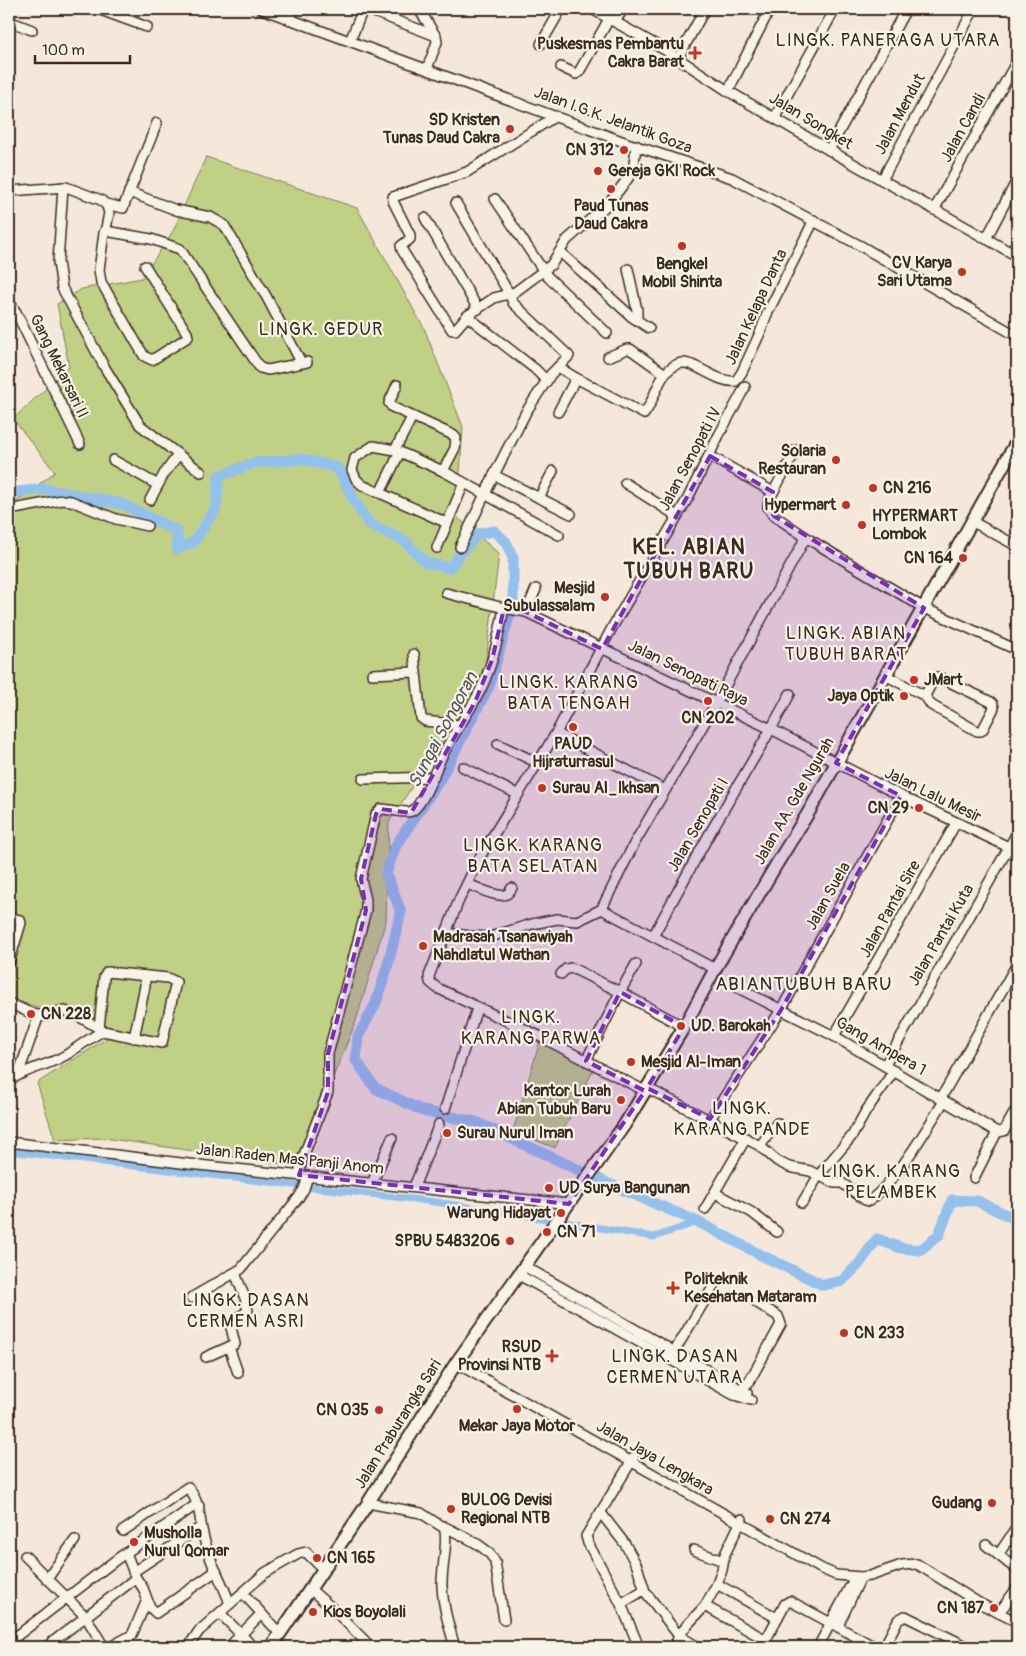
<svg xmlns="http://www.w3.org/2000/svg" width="1026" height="1656" font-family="Pangolin,sans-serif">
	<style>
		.green { fill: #c0d186; stroke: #7e7e52 }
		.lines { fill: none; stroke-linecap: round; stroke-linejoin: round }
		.canal { stroke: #93c1ed; stroke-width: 7 }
		.river { stroke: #93c1ed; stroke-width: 11 }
		.minor-casing { stroke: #3b2a1e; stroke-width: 12 }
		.major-casing { stroke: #3b2a1e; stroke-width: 15 }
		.minor { stroke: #f7f3e8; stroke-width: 9 }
		.major { stroke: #f7f3e8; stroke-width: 11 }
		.marked { fill: #7b2cbf; fill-opacity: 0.2; stroke: #7b2cbf; stroke-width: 4; stroke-dasharray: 10 6; stroke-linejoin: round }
		.poi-dot { fill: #c8321e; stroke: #f7f3e8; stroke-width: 2 }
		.labels { text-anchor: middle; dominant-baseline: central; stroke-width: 4.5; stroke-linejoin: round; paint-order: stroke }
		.poi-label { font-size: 16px; font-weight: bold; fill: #3b2a1e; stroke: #f7f3e8; text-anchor: start }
		.street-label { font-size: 16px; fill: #3b2a1e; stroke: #f7f3e8 }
		.neighbourhood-label { font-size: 18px; letter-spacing: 1px; fill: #3b2a1e; stroke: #f7f3e8 }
		.water-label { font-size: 18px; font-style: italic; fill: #55575c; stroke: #f7f3e8 }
		.quarter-label { font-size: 19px; letter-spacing: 1px; fill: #3b2a1e; stroke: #f7f3e8 }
		.district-label { font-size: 21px; font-weight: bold; letter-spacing: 1px; fill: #3b2a1e; stroke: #f7f3e8 }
	</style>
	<rect width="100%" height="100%" fill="#f6e7db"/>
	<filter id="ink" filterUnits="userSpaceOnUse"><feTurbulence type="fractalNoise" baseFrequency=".02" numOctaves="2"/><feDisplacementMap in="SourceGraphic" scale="10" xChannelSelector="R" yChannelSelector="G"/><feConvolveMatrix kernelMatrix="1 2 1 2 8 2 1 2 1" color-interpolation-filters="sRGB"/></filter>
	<g filter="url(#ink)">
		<!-- green -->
		<g class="green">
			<path d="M206 157 357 208 424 328 463 427 457 517 499 554 484 677 389 822 386 920 356 1021 297 1166 104 1138 55 1140 37 1083 112 1035 105 1026 9 999V507L55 472 13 419 69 367 57 304 82 289 142 278 173 231Z"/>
			<path d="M540 1041 594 1068 555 1148 513 1131Z"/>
		</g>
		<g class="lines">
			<!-- canal -->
			<path class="canal" d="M9 1151 428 1201 553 1220 654 1237 698 1222"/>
			<!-- river -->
			<path class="river" d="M9 493 45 489 122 504 177 531V549L194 542 216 508 219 476 254 463 302 459 338 468 355 502 369 524 405 541 425 562 449 568 477 534 494 531 506 542 513 558V603L489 686 439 781 396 845 386 873 401 912 387 968 376 1003 358 1037 356 1060 375 1088 423 1111 476 1122 607 1183 698 1222 761 1255 823 1285 842 1281 859 1264 877 1239 901 1248 920 1250 939 1235 952 1200 977 1201 1017 1220"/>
			<defs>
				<g id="minor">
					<path d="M98 9 147 27"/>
					<path d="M262 9 627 143 732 178 859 245 1017 336"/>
					<path d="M366 9 436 36 437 42 427 69"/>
					<path d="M417 9C425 15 429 27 436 36"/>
					<path d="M592 9 665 50 728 91 829 150 1017 256"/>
					<path d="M290 20 294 9"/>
					<path d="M9 21 32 30"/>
					<path d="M615 22 623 9"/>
					<path d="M350 41 363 9"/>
					<path d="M541 44 561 9"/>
					<path d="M678 58 705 9"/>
					<path d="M561 67 576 74 579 72 609 19"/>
					<path d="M728 91 770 9"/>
					<path d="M556 116 467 172 393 197V201L410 235V239L401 246 402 250 452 330H455L467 316 494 298 515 292 551 265 567 240 609 203 629 177 634 165 636 145"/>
					<path d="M775 117 835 9"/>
					<path d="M829 150 906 9"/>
					<path d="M882 180 974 9"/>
					<path d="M63 187 58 262 62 288 105 368 140 425 201 472"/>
					<path d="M9 191 66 187 101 200 107 206 109 213 106 228 104 233 99 270 101 282 144 356 152 360 188 337 187 333 145 266"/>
					<path d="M129 192 176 210 210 217 224 225 266 296 301 362"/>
					<path d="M495 199 547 276 607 333"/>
					<path d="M456 203 510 295 513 303 569 356 551 374 526 412 494 475 460 547"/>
					<path d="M106 204 123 208 157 123"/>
					<path d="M934 210 1017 61"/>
					<path d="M425 218 478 309"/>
					<path d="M106 229 111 232 151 239 180 249 260 368 268 370 307 362"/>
					<path d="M986 239 1017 180"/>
					<path d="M560 252 632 317 649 328"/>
					<path d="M1012 253 1017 241"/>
					<path d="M628 269 637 310V320"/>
					<path d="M9 302 16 312 80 444"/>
					<path d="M467 316 535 369 547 381"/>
					<path d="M608 357 627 349H630L665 374"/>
					<path d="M558 367 576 378 644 414C656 400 657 372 678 364 693 358 716 384 736 381L742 372 760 333 767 314 814 220"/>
					<path d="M397 385 389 403 392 407 453 435 456 438 455 448 443 471"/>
					<path d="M558 412 576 378"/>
					<path d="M395 450 412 417"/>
					<path d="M796 450 769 500 768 507 773 515 810 540 924 608 1017 650"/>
					<path d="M710 456 773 492"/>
					<path d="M113 460 158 485"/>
					<path d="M494 475 571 514"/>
					<path d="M625 483 677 516"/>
					<path d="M380 493 400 452"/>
					<path d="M539 498 553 471"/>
					<path d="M150 500 164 474 178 455"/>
					<path d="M9 510 62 500 71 501 116 519 147 526"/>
					<path d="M973 522 1017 546"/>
					<path d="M447 523 362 485 356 479 352 470 355 458 373 446 395 450 443 471 559 535"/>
					<path d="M437 548 464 483"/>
					<path d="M446 593 504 608 526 612 773 730 901 796 1017 851"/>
					<path d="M526 612 536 589"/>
					<path d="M414 654 421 718 425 721 459 725"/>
					<path d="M372 674 415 672"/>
					<path d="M885 675 925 696 931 705 977 731H981L983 729 994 708 993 704 991 702 939 677 934 678 925 696"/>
					<path d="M556 733 665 790"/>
					<path d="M498 744 538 763"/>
					<path d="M463 767 517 794"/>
					<path d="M363 779 434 777"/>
					<path d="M468 884C476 887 499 899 507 894 508 894 511 889 512 888"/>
					<path d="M9 917 20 920 21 923 9 963"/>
					<path d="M447 933 470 936 490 937 532 924 557 919 577 921 602 909"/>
					<path d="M653 936 710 833 771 729 790 694"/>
					<path d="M715 969 609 913 602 909 603 906 634 844 716 703 806 537"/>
					<path d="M561 974 566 969 572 968 620 992 684 1027"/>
					<path d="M738 988 834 1036 997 1132 1004 1131 1017 1108"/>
					<path d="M9 1003C19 1007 34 1017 46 1016 52 1015 57 1010 64 1011 79 1014 91 1024 103 1031L162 1043 176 982 168 978 107 972 104 977 99 1029"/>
					<path d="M834 1036 956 823"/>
					<path d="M134 1038 145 986V977"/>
					<path d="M586 1061 620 992 636 964"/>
					<path d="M885 1065 1017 833"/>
					<path d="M18 1075 39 1015"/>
					<path d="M9 1081C26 1068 48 1066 66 1055 78 1047 90 1038 103 1031"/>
					<path d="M647 1088 760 1146 777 1161 789 1167 810 1171 834 1183H842L865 1200 869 1201C896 1182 926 1130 944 1101"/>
					<path d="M645 1091 539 1036 437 988 430 982 429 976 459 900 480 857 556 733 613 626 688 498 719 435 745 387"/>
					<path d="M941 1098 1017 964"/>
					<path d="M445 1109 477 1008"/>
					<path d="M710 1119 781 1010 901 796"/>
					<path d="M9 1142 189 1164 569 1204"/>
					<path d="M760 1146 777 1123"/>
					<path d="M299 1175 302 1160 328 1092V1054L366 910V900L361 879 376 814 381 809C388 809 407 814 412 811 424 803 435 771 441 758 451 738 463 721 474 702 491 674 498 640 504 608"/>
					<path d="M974 1178 997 1132"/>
					<path d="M372 1183 392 1138"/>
					<path d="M414 1187 439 1124"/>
					<path d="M715 1193 751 1212 777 1232"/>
					<path d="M802 1203 819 1175 852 1136 866 1111 894 1071"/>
					<path d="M705 1209 746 1138"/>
					<path d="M524 1266 747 1393"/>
					<path d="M519 1275 734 1395 751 1400"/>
					<path d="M191 1298 241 1269 299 1197 304 1189 308 1176"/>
					<path d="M229 1347 238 1373"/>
					<path d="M674 1352 713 1287"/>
					<path d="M206 1357 235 1344 230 1323 248 1311 245 1298 235 1273"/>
					<path d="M456 1363 822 1569 836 1575 861 1577 870 1576 902 1565 917 1564 979 1603 1017 1622"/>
					<path d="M739 1395 741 1390 749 1382 781 1324 778 1316 757 1303"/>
					<path d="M634 1457 586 1536 588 1543 621 1604 639 1647"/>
					<path d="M368 1503 421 1513 444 1528C449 1539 441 1571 442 1586 443 1607 449 1627 455 1647"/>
					<path d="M601 1513 625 1544 637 1566 644 1588 642 1591 621 1604"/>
					<path d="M443 1526C458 1534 489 1546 495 1562L504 1620"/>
					<path d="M123 1531 188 1487C203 1507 198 1520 205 1542 208 1551 211 1562 216 1571 221 1582 226 1592 230 1604"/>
					<path d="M986 1545 1017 1570"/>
					<path d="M694 1550 723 1561"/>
					<path d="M126 1553 136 1578 143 1588 150 1607 156 1613 216 1571"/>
					<path d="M998 1555 1017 1527"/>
					<path d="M25 1556 86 1617 104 1647"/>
					<path d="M133 1572 201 1527"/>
					<path d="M47 1579 75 1540"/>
					<path d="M717 1584 777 1618"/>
					<path d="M310 1589 334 1610 371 1647"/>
					<path d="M644 1590 679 1636 698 1647"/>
					<path d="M243 1593 280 1634"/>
					<path d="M705 1606 766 1640"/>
					<path d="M220 1613 253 1647"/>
					<path d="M999 1613 1017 1588"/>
					<path d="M838 1626 861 1577"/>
					<path d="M9 1642 117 1559 193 1507 199 1506"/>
					<path d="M46 1647 136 1578"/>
					<path d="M110 1647 132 1635 147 1600"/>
					<path d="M188 1647 199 1631 265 1573 298 1554 306 1552 323 1569"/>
					<path d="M229 1647 261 1614"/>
					<path d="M405 1647H406"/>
					<path d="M674 1647 679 1636 687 1625 705 1606 717 1584 722 1570 725 1554 742 1519"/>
					<path d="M762 1647 785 1604 790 1601 875 1647"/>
					<path d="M818 1647 855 1577"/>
					<path d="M884 1647 898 1620 905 1616 968 1647"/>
				</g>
				<path id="major" d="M271 1647 368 1503 456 1363 625 1124 684 1027 715 969 776 865 810 810 1017 441"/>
			</defs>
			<!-- minor casing -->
			<use href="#minor" class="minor-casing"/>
			<!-- major casing -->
			<use href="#major" class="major-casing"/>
			<!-- minor -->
			<use href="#minor" class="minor"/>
			<!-- major -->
			<use href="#major" class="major"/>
		</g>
	</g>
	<!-- marked area -->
	<path class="marked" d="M710 456 773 492 768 507 774 516 924 608 836 763 901 796 781 1010 710 1119 647 1088 684 1027 620 992 586 1061 645 1091 569 1204 299 1175 328 1092V1054L366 910 361 879 376 814 381 809 411 813 475 702 492 660 504 608 526 612 602 649Z"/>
	<!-- markers -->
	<g class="poi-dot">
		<path d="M692.5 45.5h5v5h5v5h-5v5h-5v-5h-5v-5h5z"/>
		<circle cx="510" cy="129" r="5"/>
		<circle cx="624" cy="150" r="5"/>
		<circle cx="598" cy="171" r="5"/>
		<circle cx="611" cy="189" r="5"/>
		<circle cx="682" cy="246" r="5"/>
		<circle cx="962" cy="272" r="5"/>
		<circle cx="836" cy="460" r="5"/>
		<circle cx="873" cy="488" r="5"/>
		<circle cx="846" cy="505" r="5"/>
		<circle cx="862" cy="525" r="5"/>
		<circle cx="963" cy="558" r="5"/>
		<circle cx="605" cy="597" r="5"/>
		<circle cx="914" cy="680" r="5"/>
		<circle cx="904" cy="696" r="5"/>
		<circle cx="708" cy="701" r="5"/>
		<circle cx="573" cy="727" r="5"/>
		<circle cx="542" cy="788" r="5"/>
		<circle cx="919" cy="808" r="5"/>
		<circle cx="423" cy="946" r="5"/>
		<circle cx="31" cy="1014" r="5"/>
		<circle cx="681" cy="1026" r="5"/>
		<circle cx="631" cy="1062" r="5"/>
		<circle cx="621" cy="1100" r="5"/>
		<circle cx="447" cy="1133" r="5"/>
		<circle cx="549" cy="1188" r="5"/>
		<circle cx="561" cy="1213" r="5"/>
		<circle cx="547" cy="1232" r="5"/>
		<circle cx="510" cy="1241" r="5"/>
		<path d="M670.5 1280.5h5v5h5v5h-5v5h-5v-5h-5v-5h5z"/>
		<circle cx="844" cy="1333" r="5"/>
		<path d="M549.5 1348.5h5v5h5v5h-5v5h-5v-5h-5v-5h5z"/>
		<circle cx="517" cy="1409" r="5"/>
		<circle cx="379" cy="1410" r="5"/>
		<circle cx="992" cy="1503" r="5"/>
		<circle cx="451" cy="1509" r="5"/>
		<circle cx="770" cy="1519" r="5"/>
		<circle cx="134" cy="1542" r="5"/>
		<circle cx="317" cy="1558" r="5"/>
		<circle cx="994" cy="1608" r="5"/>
		<circle cx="313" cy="1612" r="5"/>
	</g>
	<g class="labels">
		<!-- poi labels -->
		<g class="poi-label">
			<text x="684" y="44" text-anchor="end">Puskesmas Pembantu<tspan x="684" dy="18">Cakra Barat</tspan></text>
			<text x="500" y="120" text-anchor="end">SD Kristen<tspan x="500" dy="18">Tunas Daud Cakra</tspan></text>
			<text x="614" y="150" text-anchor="end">CN 312</text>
			<text x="608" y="171">Gereja GKI Rock</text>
			<text x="611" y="206" text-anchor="middle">Paud Tunas<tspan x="611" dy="18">Daud Cakra</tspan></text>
			<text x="952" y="263" text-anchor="end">CV Karya<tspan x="952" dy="18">Sari Utama</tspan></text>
			<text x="682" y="264" text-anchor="middle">Bengkel<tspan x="682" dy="18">Mobil Shinta</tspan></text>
			<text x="826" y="451" text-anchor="end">Solaria<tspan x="826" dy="18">Restauran</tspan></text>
			<text x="883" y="488">CN 216</text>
			<text x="836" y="505" text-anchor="end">Hypermart</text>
			<text x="872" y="516">HYPERMART<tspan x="872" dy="18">Lombok</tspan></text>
			<text x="953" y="558" text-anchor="end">CN 164</text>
			<text x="595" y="588" text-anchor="end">Mesjid<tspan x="595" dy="18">Subulassalam</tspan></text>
			<text x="924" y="680">JMart</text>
			<text x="894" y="696" text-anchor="end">Jaya Optik</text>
			<text x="708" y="718" text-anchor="middle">CN 202</text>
			<text x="573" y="744" text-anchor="middle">PAUD<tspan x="573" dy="18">Hijraturrasul</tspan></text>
			<text x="552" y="788">Surau Al_Ikhsan</text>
			<text x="909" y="808" text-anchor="end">CN 29</text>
			<text x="433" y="937">Madrasah Tsanawiyah<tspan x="433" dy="18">Nahdlatul Wathan</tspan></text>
			<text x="41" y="1014">CN 228</text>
			<text x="691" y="1026">UD. Barokah</text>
			<text x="641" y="1062">Mesjid Al-Iman</text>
			<text x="611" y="1091" text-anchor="end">Kantor Lurah<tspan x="611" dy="18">Abian Tubuh Baru</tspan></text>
			<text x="457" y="1133">Surau Nurul Iman</text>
			<text x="559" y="1188">UD Surya Bangunan</text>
			<text x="551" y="1213" text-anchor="end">Warung Hidayat</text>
			<text x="557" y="1232">CN 71</text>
			<text x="500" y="1241" text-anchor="end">SPBU 5483206</text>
			<text x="684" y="1279">Politeknik<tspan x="684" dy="18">Kesehatan Mataram</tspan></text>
			<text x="854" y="1333">CN 233</text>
			<text x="541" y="1347" text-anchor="end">RSUD<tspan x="541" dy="18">Provinsi NTB</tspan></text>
			<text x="369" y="1410" text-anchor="end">CN 035</text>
			<text x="517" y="1426" text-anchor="middle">Mekar Jaya Motor</text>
			<text x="461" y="1500">BULOG Devisi<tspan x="461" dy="18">Regional NTB</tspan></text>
			<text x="982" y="1503" text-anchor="end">Gudang</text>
			<text x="780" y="1519">CN 274</text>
			<text x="144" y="1533">Musholla<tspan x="144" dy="18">Nurul Qomar</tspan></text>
			<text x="327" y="1558">CN 165</text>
			<text x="984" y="1608" text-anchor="end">CN 187</text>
			<text x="323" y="1612">Kios Boyolali</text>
		</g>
		<!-- street labels -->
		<g class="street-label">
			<text transform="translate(900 114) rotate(-62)">Jalan Mendut</text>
			<text transform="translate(613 120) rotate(20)">Jalan I.G.K. Jelantik Goza</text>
			<text transform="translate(811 121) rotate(31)">Jalan Songket</text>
			<text transform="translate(963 128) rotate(-61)">Jalan Candi</text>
			<text transform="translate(756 307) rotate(-65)">Jalan Kelapa Danta</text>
			<text transform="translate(59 366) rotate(64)">Gang Mekarsari II</text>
			<text transform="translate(690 459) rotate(-62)">Jalan Senopati IV</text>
			<text transform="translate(688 673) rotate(26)">Jalan Senopati Raya</text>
			<text transform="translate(933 795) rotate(26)">Jalan Lalu Mesir</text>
			<text transform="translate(794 801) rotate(-60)">Jalan AA. Gde Ngurah</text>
			<text transform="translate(698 825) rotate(-60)">Jalan Senopati I</text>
			<text transform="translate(828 896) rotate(-61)">Jalan Suela</text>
			<text transform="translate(890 909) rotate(-61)">Jalan Pantai Sire</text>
			<text transform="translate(941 935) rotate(-60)">Jalan Pantai Kuta</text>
			<text transform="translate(881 1046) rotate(30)">Gang Ampera 1</text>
			<text transform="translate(290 1159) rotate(6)">Jalan Raden Mas Panji Anom</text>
			<text transform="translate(398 1424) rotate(-58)">Jalan Praburangka Sari</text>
			<text transform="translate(655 1458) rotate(30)">Jalan Jaya Lengkara</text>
		</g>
		<!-- neighbourhood labels -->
		<g class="neighbourhood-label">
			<text x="888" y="40">LINGK. PANERAGA UTARA</text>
			<text x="321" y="329">LINGK. GEDUR</text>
			<text x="846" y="633">LINGK. ABIAN<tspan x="846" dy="21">TUBUH BARAT</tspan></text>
			<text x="569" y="682">LINGK. KARANG<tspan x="569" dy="21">BATA TENGAH</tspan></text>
			<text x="533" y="845">LINGK. KARANG<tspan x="533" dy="21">BATA SELATAN</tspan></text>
			<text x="531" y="1017">LINGK.<tspan x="531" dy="21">KARANG PARWA</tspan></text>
			<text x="742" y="1108">LINGK.<tspan x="742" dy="21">KARANG PANDE</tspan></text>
			<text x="891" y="1171">LINGK. KARANG<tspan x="891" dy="21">PELAMBEK</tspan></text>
			<text x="246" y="1300">LINGK. DASAN<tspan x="246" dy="21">CERMEN ASRI</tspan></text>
			<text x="675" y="1356">LINGK. DASAN<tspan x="675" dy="21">CERMEN UTARA</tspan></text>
		</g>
		<!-- water labels -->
		<g class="water-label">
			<text transform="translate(443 730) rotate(-62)">Sungai Songoran</text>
		</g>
		<!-- quarter labels -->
		<g class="quarter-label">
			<text x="804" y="984">ABIANTUBUH BARU</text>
		</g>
		<!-- district labels -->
		<g class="district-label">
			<text x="689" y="547">KEL. ABIAN<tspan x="689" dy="24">TUBUH BARU</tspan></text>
		</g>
	</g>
	<!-- margin -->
	<rect width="1026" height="1656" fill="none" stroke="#f7f3e8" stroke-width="30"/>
	<rect x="15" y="15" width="996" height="1626" fill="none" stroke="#3b2a1e" stroke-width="2" filter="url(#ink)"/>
	<!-- scale -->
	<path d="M35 55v8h95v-8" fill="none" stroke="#3b2a1e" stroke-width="2.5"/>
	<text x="42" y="55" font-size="15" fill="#3b2a1e" stroke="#f7f3e8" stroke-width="4" paint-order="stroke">100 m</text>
</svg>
